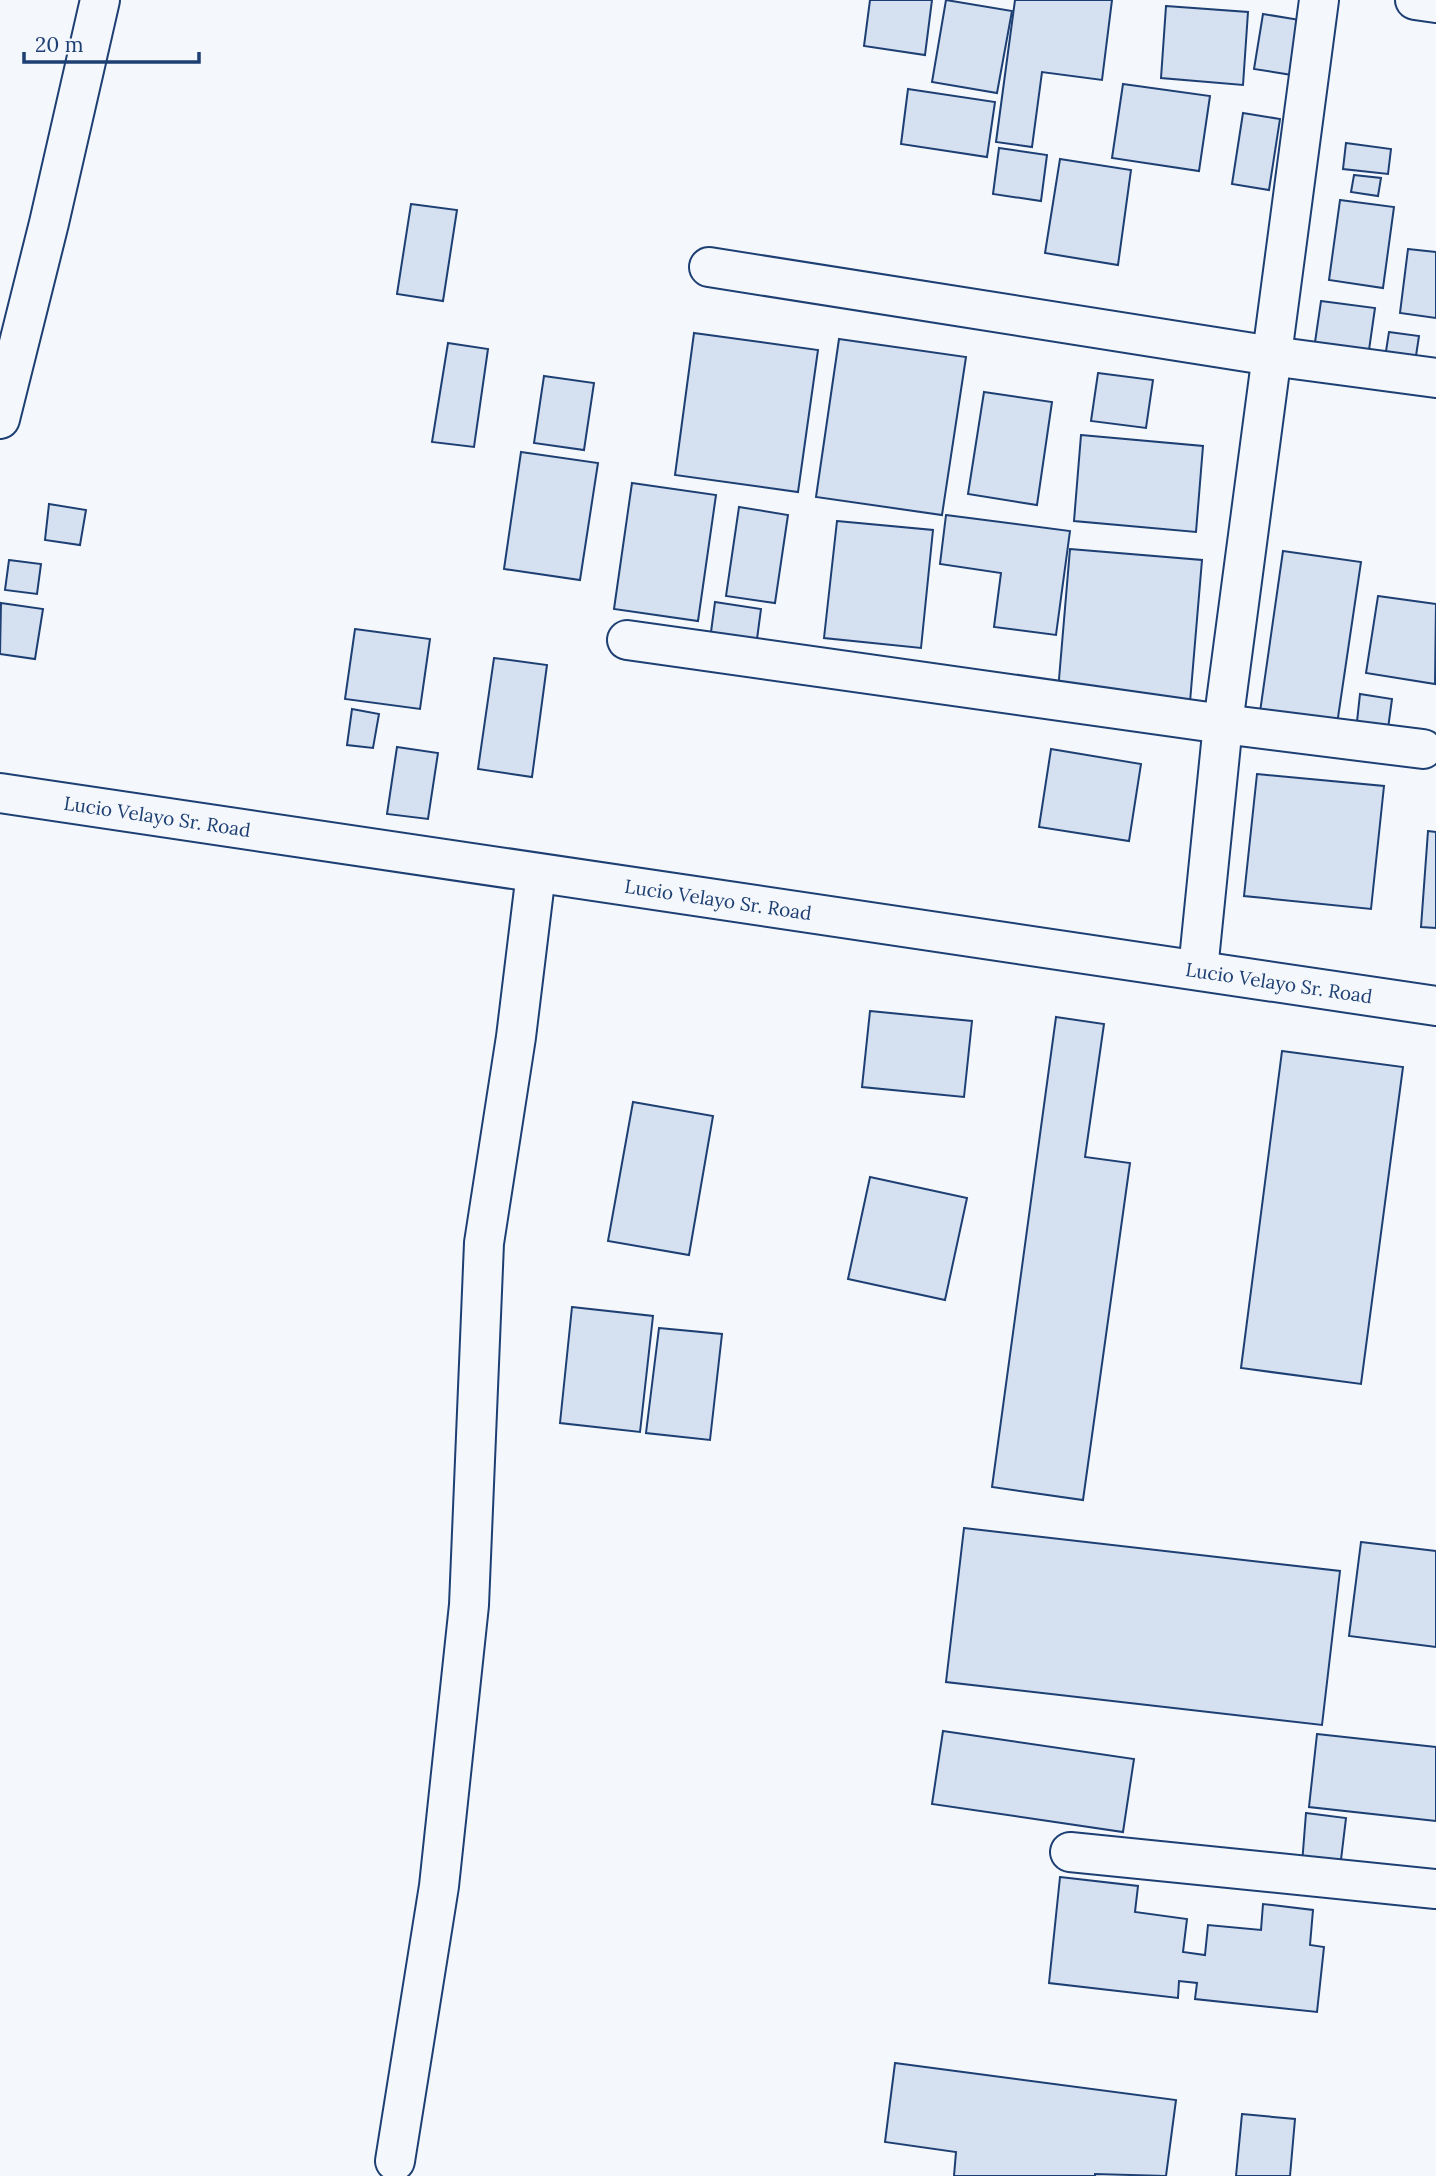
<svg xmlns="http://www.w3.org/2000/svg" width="1436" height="2176" font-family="Lora,serif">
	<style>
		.building { fill: #d5e0f0; stroke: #1d3f73; stroke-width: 2 }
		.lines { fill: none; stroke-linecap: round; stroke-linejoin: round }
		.minor-casing { stroke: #1d3f73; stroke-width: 42 }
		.major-casing { stroke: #1d3f73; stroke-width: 42 }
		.minor { stroke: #f4f7fb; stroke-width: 38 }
		.major { stroke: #f4f7fb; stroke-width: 38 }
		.labels { text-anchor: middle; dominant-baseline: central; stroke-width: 5; stroke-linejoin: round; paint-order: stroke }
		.street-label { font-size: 19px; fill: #1d3f73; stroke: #f4f7fb }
	</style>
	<rect width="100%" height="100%" fill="#f4f7fb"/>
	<!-- building -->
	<g class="building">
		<path d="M870 0H932L925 55 864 46Z"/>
		<path d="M946 0 1012 11 997 93 932 82Z"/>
		<path d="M1015 0H1112L1102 80 1042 72 1032 147 996 142Z"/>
		<path d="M1166 6 1248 12 1243 85 1161 78Z"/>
		<path d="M1263 14 1300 20 1292 75 1254 69Z"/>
		<path d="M1123 84 1210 96 1199 171 1112 158Z"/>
		<path d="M908 89 995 102 987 157 901 144Z"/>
		<path d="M1243 113 1280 119 1269 190 1232 184Z"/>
		<path d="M1346 143 1391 149 1388 174 1343 169Z"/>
		<path d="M999 148 1047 155 1041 201 993 194Z"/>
		<path d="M1060 159 1131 170 1118 265 1045 253Z"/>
		<path d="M1354 175 1381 178 1378 196 1351 192Z"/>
		<path d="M1340 200 1394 207 1383 288 1329 280Z"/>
		<path d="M411 204 457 210 443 301 397 294Z"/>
		<path d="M1408 249 1436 252V318L1400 313Z"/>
		<path d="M1321 301 1375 308 1367 364 1313 356Z"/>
		<path d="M1389 332 1419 336 1414 369 1384 364Z"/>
		<path d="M694 333 818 350 798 492 675 475Z"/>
		<path d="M839 339 966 357 942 515 816 497Z"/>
		<path d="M448 343 488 349 474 447 432 442Z"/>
		<path d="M1098 373 1153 380 1146 428 1091 421Z"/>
		<path d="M544 376 594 383 584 450 534 443Z"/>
		<path d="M984 392 1052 402 1037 505 968 494Z"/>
		<path d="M1081 435 1203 446 1196 532 1074 521Z"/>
		<path d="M521 452 598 463 580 580 504 569Z"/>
		<path d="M632 483 716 495 698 621 614 609Z"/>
		<path d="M49 504 86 510 80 545 45 540Z"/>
		<path d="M739 507 788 515 775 603 726 596Z"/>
		<path d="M946 515 1070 531 1056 635 994 627 1001 573 940 564Z"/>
		<path d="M837 521 933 530 921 648 824 638Z"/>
		<path d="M1070 549 1202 560 1190 702 1058 691Z"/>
		<path d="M1283 551 1361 562 1336 731 1259 719Z"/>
		<path d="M9 560 41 564 37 594 5 590Z"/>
		<path d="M1378 596 1436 604 1435 684 1366 673Z"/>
		<path d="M715 602 761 609 755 654 709 647Z"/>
		<path d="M1 603 43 609 35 659 0 654Z"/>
		<path d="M355 629 430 639 420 709 345 699Z"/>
		<path d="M494 658 547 665 532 777 478 769Z"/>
		<path d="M1360 694 1392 699 1387 736 1356 731Z"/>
		<path d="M352 709 379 714 373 748 347 745Z"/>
		<path d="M397 747 438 753 428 819 387 814Z"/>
		<path d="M1051 749 1141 764 1129 841 1039 827Z"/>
		<path d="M1257 774 1384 786 1371 909 1244 896Z"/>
		<path d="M1428 831 1436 832V928L1421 927Z"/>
		<path d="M870 1011 972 1021 964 1097 862 1087Z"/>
		<path d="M1056 1017 1104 1024 1085 1157 1130 1163 1083 1500 992 1487Z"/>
		<path d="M1282 1051 1403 1067 1361 1384 1241 1368Z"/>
		<path d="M633 1102 713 1116 689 1255 608 1241Z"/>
		<path d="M870 1177 967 1198 945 1300 848 1279Z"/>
		<path d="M572 1307 653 1316 640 1432 560 1423Z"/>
		<path d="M659 1328 722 1334 710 1440 646 1433Z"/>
		<path d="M964 1528 1340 1571 1322 1725 946 1682Z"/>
		<path d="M1361 1542 1436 1551V1647L1349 1636Z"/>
		<path d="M943 1731 1134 1759 1123 1832 932 1804Z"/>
		<path d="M1317 1734 1436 1747V1821L1309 1807Z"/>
		<path d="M1306 1813 1346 1818 1340 1868 1302 1864Z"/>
		<path d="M1060 1877 1138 1886 1135 1912 1187 1919 1183 1952 1205 1955 1208 1925 1261 1930 1263 1904 1313 1910 1310 1945 1324 1947 1317 2012 1195 1999 1197 1983 1179 1981 1178 1998 1049 1983Z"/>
		<path d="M895 2063 1176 2100 1166 2176 1095 2174V2176H954L956 2152 885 2142Z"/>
		<path d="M1242 2114 1295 2119 1290 2176H1236Z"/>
	</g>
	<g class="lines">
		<defs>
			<g id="minor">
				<path d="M1415 0 1436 3"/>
				<path d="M709 267 1272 356 1436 378"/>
				<path d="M0 419 49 223 100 0"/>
				<path d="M627 640 1223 724 1423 749"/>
				<path d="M1198 970 1223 724 1319 0"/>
				<path d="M1070 1852 1436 1889"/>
				<path d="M395 2161 439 1886 469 1605 484 1243 516 1037 536 873"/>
			</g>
			<g id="major">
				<path id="s1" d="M0 793 1436 1006"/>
			</g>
		</defs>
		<!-- minor casing -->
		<use href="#minor" class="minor-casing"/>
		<!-- major casing -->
		<use href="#major" class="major-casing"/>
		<!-- minor -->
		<use href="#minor" class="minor"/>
		<!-- major -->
		<use href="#major" class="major"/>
	</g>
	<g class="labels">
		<!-- street labels -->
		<g class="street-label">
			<text stroke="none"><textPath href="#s1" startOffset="159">Lucio Velayo Sr. Road</textPath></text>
			<text stroke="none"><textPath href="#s1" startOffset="726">Lucio Velayo Sr. Road</textPath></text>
			<text stroke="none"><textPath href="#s1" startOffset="1293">Lucio Velayo Sr. Road</textPath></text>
		</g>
	</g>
	<!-- scale -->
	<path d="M24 52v10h175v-10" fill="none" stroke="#1d3f73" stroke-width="3.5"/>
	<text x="35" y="52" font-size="21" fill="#1d3f73" stroke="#f4f7fb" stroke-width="5" paint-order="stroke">20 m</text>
</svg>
